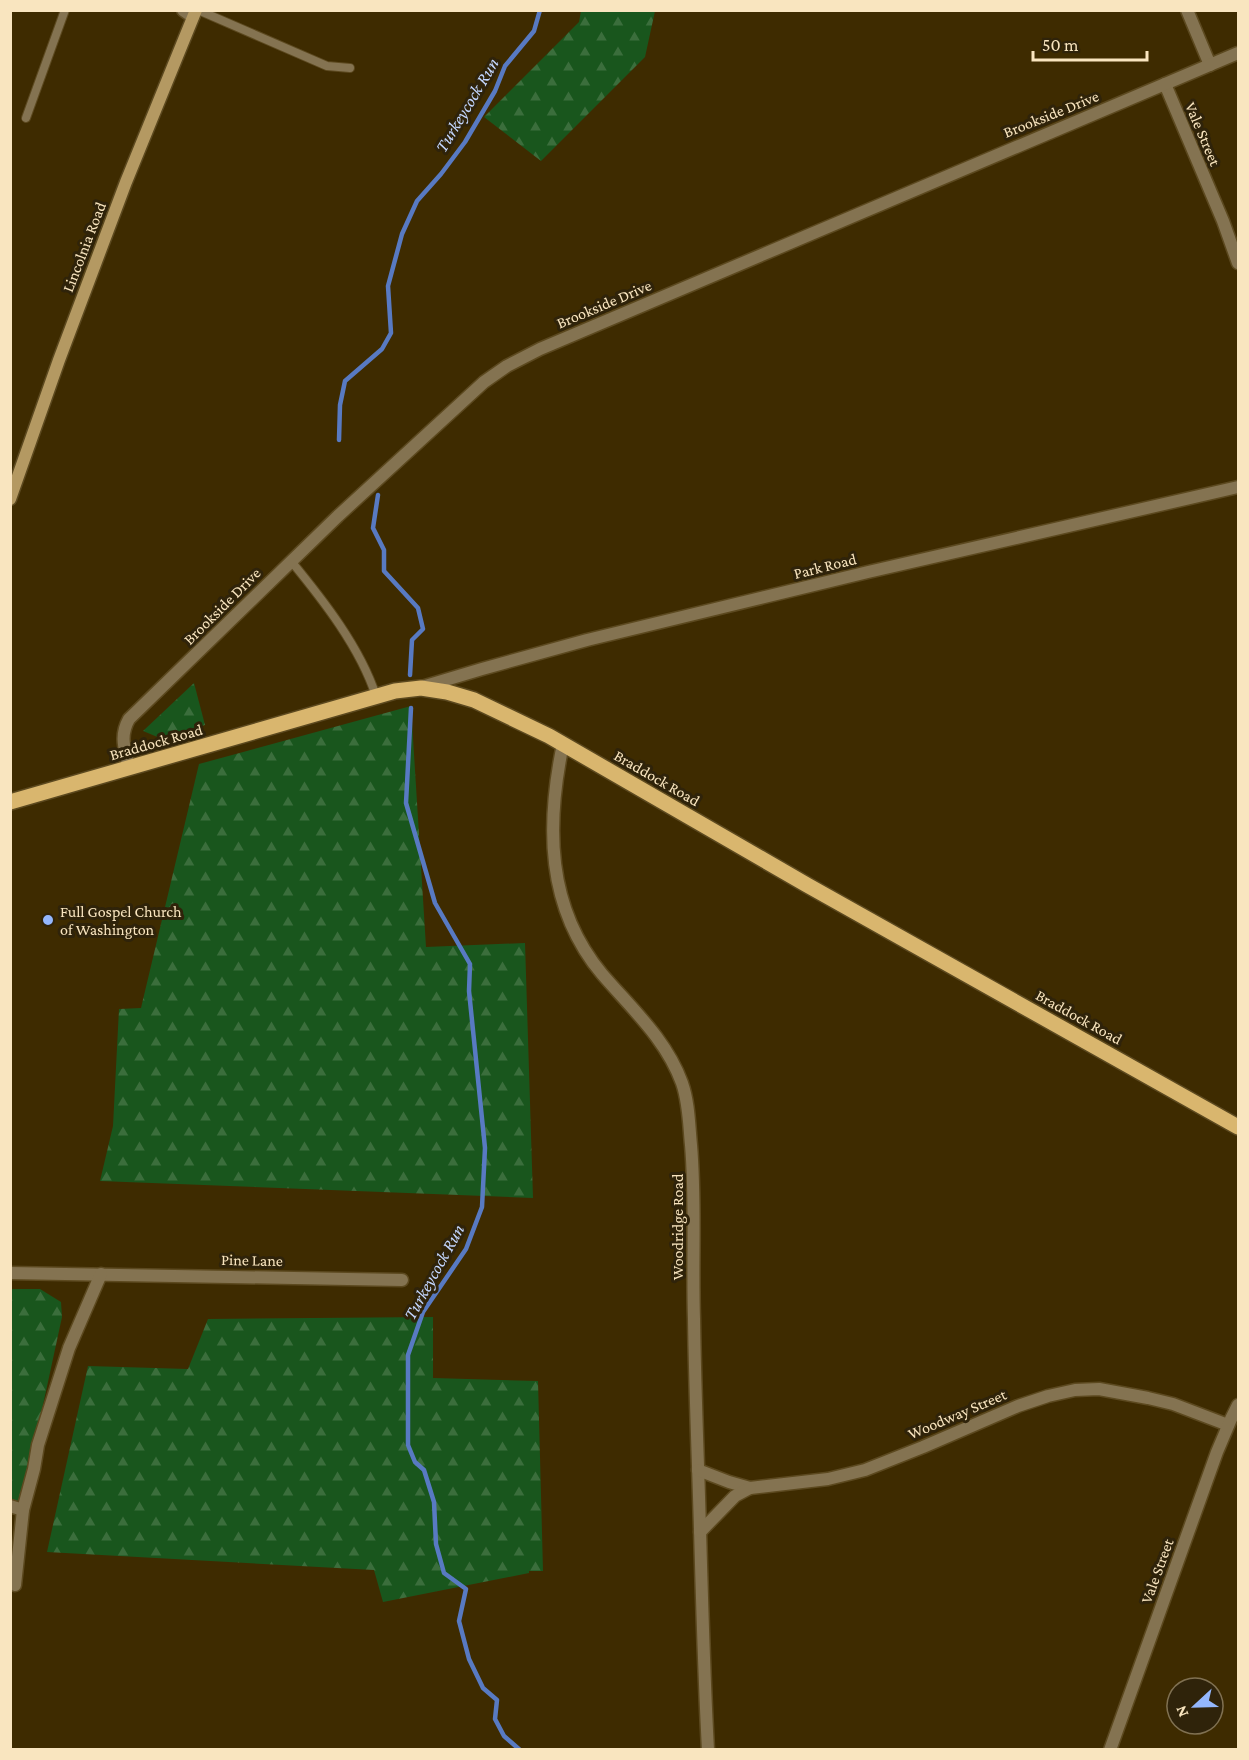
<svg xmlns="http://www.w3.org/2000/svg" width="1249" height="1760" font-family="'Crimson Pro',serif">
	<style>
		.forest { fill: url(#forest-firs) }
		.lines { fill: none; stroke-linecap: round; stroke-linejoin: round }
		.stream { stroke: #587ac2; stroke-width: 4.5 }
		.service-casing { stroke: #5c491f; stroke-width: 10 }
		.minor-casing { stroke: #5c491f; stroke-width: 15 }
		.tertiary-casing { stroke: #5c491f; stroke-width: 15 }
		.secondary-casing { stroke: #5c491f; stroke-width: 15 }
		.primary-casing { stroke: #5c491f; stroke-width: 18 }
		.service { stroke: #847351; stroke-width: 8 }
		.minor { stroke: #847351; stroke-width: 12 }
		.tertiary { stroke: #847351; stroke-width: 12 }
		.secondary { stroke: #b49962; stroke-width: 12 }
		.primary { stroke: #d9b66e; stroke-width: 15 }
		.poi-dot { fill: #94b7fd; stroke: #2f230a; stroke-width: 2 }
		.labels { text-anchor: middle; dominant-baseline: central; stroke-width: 6; stroke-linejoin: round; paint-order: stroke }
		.street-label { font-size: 16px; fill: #f9e5bf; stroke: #2f230a }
		.poi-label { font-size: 16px; fill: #f9e5bf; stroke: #2f230a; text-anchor: start }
		.water-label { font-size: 18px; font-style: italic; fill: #c4d7ff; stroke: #2f230a }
	</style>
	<defs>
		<pattern id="forest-firs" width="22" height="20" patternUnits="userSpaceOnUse" patternTransform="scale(1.5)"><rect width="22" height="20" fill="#19561d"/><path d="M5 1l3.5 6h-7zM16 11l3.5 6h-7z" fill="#3b6e3c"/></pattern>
	</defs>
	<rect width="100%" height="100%" fill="#3e2b00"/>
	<!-- forest -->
	<g class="forest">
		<path d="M581 11H655L645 57 541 161 484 117 579 22Z"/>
		<path d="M194 683 205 725 160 738 143 731Z"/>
		<path d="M411 706 426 947 525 943 533 1198 100 1181 113 1126 119 1009 141 1008 199 764Z"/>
		<path d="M10 1289H40L61 1302 62 1317 19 1516 10 1513Z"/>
		<path d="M433 1317V1378L538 1381 543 1571H529V1573L383 1602 374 1570 47 1552 88 1366 188 1369 208 1319Z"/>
	</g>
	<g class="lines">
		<!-- stream -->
		<g class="stream">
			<path d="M339 440 340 405 345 381 382 349 391 333 388 286 402 234 417 201 441 174 465 142 495 91 505 66 534 31 540 10"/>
			<path d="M378 495 373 528 384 550V571L418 608 423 629 412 640 410 675"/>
			<path d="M411 708 406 803 435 903 470 964 469 991 485 1148 482 1207 466 1249 423 1312 408 1355V1445L415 1462 424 1470 434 1502 436 1544 444 1573 466 1589 459 1621 469 1659 483 1688 497 1700 495 1719 504 1736 520 1750"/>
		</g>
		<defs>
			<g id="service">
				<path d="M198 10 327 66 350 68"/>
				<path d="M26 118 65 10"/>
				<path d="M291 561C323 600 360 647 376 696"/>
			</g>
			<g id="minor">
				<path d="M183 10 193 17"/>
				<path d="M1187 10 1210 65"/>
				<path d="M1165 84 1223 221 1238 263"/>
				<path d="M422 687 482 669 587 640 868 572 1238 487"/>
				<path d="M563 744C546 825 546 907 602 974 632 1009 666 1039 682 1083 689 1103 689 1125 691 1145 696 1203 692 1261 694 1319 695 1389 698 1459 700 1529 702 1602 704 1676 708 1750"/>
				<path d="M10 1273 402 1280"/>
				<path d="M698 1470 729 1482 750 1488 828 1479 865 1470 923 1447 1018 1406 1048 1396 1075 1390 1099 1389 1148 1398 1173 1404 1228 1425"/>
				<path d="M10 1506 23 1510"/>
				<path d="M700 1532 735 1496 750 1488"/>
				<path d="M15 1585 23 1510 34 1469 38 1445 69 1348 101 1274"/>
				<path d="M1110 1750 1217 1452 1231 1419 1238 1405"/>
			</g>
			<path id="tertiary" d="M129 768C125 749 119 737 129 719L338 516 484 382 507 366 540 349 1238 53"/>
			<path id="secondary" d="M10 499 59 360 126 182 196 10"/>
			<path id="primary" d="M10 802 395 691 421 688 447 692 474 700 549 736 807 885 1238 1127"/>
		</defs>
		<!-- service casing -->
		<use href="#service" class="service-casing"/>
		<!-- minor casing -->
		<use href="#minor" class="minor-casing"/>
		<!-- tertiary casing -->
		<use href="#tertiary" class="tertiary-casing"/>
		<!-- secondary casing -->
		<use href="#secondary" class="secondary-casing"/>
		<!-- primary casing -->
		<use href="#primary" class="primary-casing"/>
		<!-- service -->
		<use href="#service" class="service"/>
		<!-- minor -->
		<use href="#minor" class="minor"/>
		<!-- tertiary -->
		<use href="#tertiary" class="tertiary"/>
		<!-- secondary -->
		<use href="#secondary" class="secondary"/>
		<!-- primary -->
		<use href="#primary" class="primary"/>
	</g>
	<!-- markers -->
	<circle class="poi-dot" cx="48" cy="920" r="6"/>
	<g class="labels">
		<!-- street labels -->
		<g class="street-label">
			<text transform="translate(1051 114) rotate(-22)">Brookside Drive</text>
			<text transform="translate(1203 134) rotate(67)">Vale Street</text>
			<text transform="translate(84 247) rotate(-69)">Lincolnia Road</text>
			<text transform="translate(604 304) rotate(-23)">Brookside Drive</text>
			<text transform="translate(825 566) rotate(-14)">Park Road</text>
			<text transform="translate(222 606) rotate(-45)">Brookside Drive</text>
			<text transform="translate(156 742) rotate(-16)">Braddock Road</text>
			<text transform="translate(657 778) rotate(30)">Braddock Road</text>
			<text transform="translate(1079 1017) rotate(29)">Braddock Road</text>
			<text transform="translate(677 1227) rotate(-90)">Woodridge Road</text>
			<text transform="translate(252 1260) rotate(1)">Pine Lane</text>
			<text transform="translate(957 1414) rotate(-23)">Woodway Street</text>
			<text transform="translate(1157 1571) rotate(-70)">Vale Street</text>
		</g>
		<!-- poi labels -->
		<g class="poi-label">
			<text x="60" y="911">Full Gospel Church<tspan x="60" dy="18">of Washington</tspan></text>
		</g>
		<!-- water labels -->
		<g class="water-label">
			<text transform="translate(467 105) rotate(-59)">Turkeycock Run</text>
			<text transform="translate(434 1272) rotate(-61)">Turkeycock Run</text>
		</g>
	</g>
	<!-- border -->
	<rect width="1249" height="1760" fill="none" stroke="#f9e5bf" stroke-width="24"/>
	<!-- north arrow -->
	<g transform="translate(1195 1706) rotate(248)"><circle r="28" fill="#2f230a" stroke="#807152" stroke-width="1.5"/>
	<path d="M0-4.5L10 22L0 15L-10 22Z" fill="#94b7fd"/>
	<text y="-9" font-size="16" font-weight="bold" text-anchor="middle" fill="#f9e5bf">N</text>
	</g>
	<!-- scale -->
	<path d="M1033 51v9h114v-9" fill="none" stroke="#f9e5bf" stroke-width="3"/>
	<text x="1042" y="51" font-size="18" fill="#f9e5bf" stroke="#2f230a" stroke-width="4.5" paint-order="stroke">50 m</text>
</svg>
